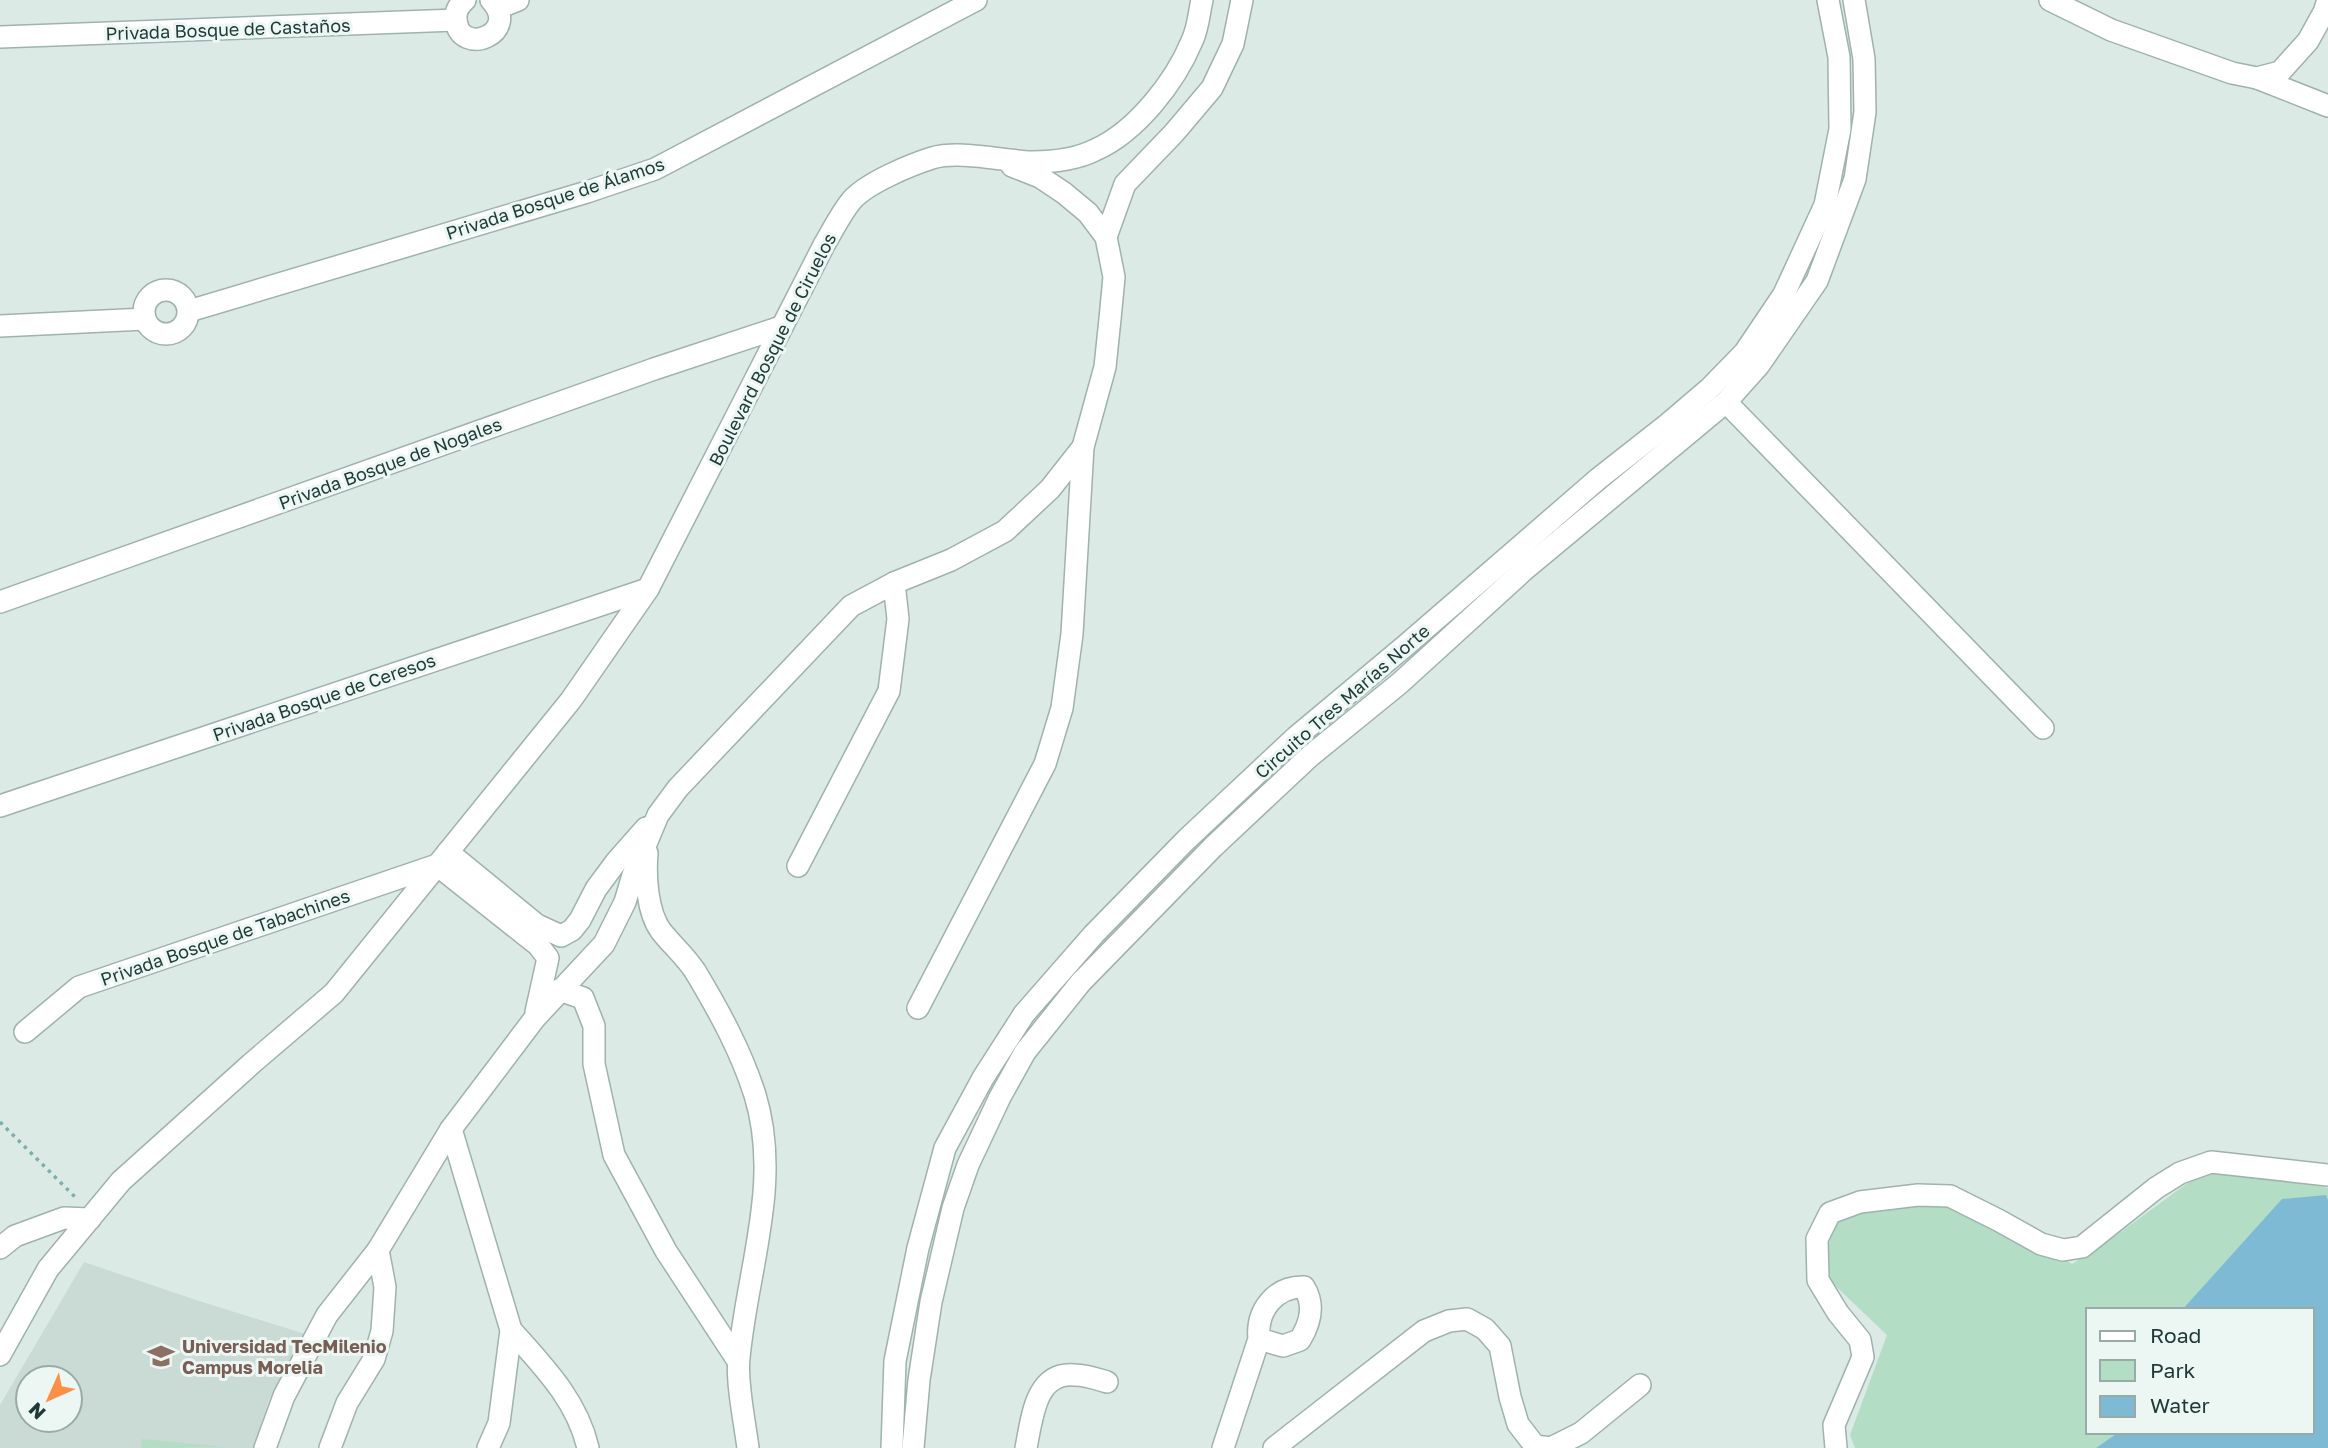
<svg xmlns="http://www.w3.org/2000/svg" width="2328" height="1448" font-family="'Golos Text',sans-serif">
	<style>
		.built { fill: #cadad5; fill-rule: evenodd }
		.green { fill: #b3ddc4; fill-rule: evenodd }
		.water { fill: #7fbad4 }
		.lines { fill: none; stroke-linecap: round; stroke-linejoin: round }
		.minor-casing { stroke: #9fb2ae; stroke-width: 24 }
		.path { stroke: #7ab0a7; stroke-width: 3.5; stroke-dasharray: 3.5 5; stroke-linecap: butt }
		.minor { stroke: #fff; stroke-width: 21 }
		.labels { text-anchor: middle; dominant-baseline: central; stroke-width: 6; stroke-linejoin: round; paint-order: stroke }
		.street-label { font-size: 18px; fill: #1d3a36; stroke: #ecf6f3 }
		.education-label { font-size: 18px; font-weight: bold; fill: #785e54; stroke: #ecf6f3; text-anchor: start }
	</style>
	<rect width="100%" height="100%" fill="#dceae6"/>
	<!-- built -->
	<path class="built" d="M84 1262 196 1300 305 1334 269 1400 253 1448H0V1405ZM28 1378H70V1420H28Z"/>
	<!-- green -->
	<g class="green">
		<path d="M2219 1160 2328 1188V1448H1855L1850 1435 1887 1335 1824 1275 1836 1204 1954 1187 2072 1264 2118 1234ZM2088 1310H2312V1432H2088Z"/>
		<path d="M142 1439 225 1447 141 1448Z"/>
	</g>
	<!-- water -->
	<path class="water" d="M2326 1195 2328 1200V1448H2096L2119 1432H2312V1310H2182L2282 1199Z"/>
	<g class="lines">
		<defs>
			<g id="minor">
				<path d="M465 0C459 5 455 12 456 20 460 58 522 33 491 0"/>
				<path d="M2050 0 2111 30 2232 73 2257 78 2280 72 2308 41 2324 12 2328 0"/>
				<path d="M498 8 518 0"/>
				<path d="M0 37 456 20"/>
				<path d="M2257 78 2328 106"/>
				<path d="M1106 237 1125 184 1174 133 1212 88 1233 44 1242 0"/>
				<circle cx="166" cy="312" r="22"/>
				<path d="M189 311 587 192 655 169 976 0"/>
				<path d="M0 326 145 319"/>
				<path d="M1726 402 2043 728"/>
				<path d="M0 602 654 369 781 327"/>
				<path d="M0 806 648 589"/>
				<path d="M448 852 537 925 561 936 572 930 580 920 596 889 616 862 646 828"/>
				<path d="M647 853C645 876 647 912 661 931 672 945 685 956 695 971 719 1011 741 1051 755 1095 782 1183 747 1270 739 1358 736 1381 745 1424 748 1448"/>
				<path d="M437 865 538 945 548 958 536 1012"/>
				<path d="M798 866 889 691 898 619 894 583"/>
				<path d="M559 990 583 998 594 1026V1064L614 1155 666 1251 738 1361"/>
				<path d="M918 1008 1045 764 1062 708 1072 634 1083 447"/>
				<path d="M25 1032 79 987 437 865"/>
				<path d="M451 1129 511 1330 499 1423 488 1448"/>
				<path d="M0 1248 15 1236 64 1218 90 1219"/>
				<path d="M511 1330C543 1366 577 1400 588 1448"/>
				<path d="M0 1355 48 1269 121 1181 251 1064 334 993 571 700 648 589 824 245C833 230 841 213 852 200 867 183 910 165 932 158 960 150 1003 161 1032 162 1052 162 1077 159 1095 150 1136 132 1175 82 1192 41 1198 29 1199 13 1202 0"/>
				<path d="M265 1448 284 1396 327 1315 378 1250 451 1129 535 1018 604 944 625 902 633 875 658 815 678 788 851 606 894 583 951 560 1005 531 1050 489 1083 447 1105 367 1110 319 1114 277 1106 237 1088 213 1064 193 1040 177 1012 166"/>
				<path d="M330 1448 347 1403 374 1359 382 1331 385 1287 378 1250"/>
				<path d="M892 1448 895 1361 918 1248 945 1148 983 1078 1024 1014 1094 934 1187 839 1296 737 1405 646 1598 479 1668 424 1709 389 1745 352 1784 294 1825 205 1840 129 1839 57 1828 0"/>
				<path d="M913 1448 919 1380 931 1302 953 1208 968 1165 1000 1097 1025 1052 1081 982 1213 847 1309 757 1400 683 1524 570 1726 402 1759 365 1817 281 1855 179 1865 112 1864 59 1854 0"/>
				<path d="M1026 1448C1032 1419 1035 1371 1075 1375 1086 1375 1097 1379 1107 1382"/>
				<path d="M1223 1448 1259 1339C1256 1311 1275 1286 1304 1287 1315 1305 1311 1322 1300 1340L1283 1346 1259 1339"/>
				<path d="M1274 1448 1424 1331 1449 1321 1467 1319 1485 1329 1500 1346 1510 1397 1518 1424 1535 1446 1551 1448 1581 1433 1640 1385"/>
				<path d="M1836 1448 1834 1425 1863 1357 1860 1340 1838 1313 1818 1280 1817 1239 1830 1213 1860 1202 1918 1195 1950 1196 1998 1220 2041 1244 2063 1250 2082 1247 2156 1188 2180 1173 2211 1162 2328 1175"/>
			</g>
		</defs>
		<!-- minor casing -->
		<use href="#minor" class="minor-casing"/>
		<!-- path -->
		<path class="path" d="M0 1122 78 1200"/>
		<!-- minor -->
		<use href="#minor" class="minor"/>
	</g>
	<!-- icons -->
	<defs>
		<symbol id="university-bare" viewBox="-9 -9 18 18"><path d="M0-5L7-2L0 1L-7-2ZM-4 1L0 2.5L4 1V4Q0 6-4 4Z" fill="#8d6e63" stroke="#ecf6f3" stroke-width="2.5" paint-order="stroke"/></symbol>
	</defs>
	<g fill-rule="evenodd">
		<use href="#university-bare" x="142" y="1337" width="38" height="38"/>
	</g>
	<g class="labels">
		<!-- street labels -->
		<g class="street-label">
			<text transform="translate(228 29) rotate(-2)">Privada Bosque de Castaños</text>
			<text transform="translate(555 198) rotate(-18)">Privada Bosque de Álamos</text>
			<text transform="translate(772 349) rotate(-63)">Boulevard Bosque de Ciruelos</text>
			<text transform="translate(390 463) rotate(-20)">Privada Bosque de Nogales</text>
			<text transform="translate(324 697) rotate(-19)">Privada Bosque de Ceresos</text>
			<text transform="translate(1342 701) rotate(-41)">Circuito Tres Marías Norte</text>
			<text transform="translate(225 937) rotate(-19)">Privada Bosque de Tabachines</text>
		</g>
		<!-- education labels -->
		<g class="education-label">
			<text x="182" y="1346">Universidad TecMilenio<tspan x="182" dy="21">Campus Morelia</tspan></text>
		</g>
	</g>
	<!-- legend -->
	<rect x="2086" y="1308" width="228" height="126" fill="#ecf6f3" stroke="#99aba7" stroke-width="2"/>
	<rect x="2100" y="1331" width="35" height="10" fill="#ffffff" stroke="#99aba7" stroke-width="2"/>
	<text x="2150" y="1343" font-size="21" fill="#1d3a36">Road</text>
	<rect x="2100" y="1360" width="35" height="21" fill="#b3ddc4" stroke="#99aba7" stroke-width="2"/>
	<text x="2150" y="1378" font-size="21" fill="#1d3a36">Park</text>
	<rect x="2100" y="1396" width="35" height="21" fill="#7fbad4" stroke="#99aba7" stroke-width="2"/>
	<text x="2150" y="1413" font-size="21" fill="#1d3a36">Water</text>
	<!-- north arrow -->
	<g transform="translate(49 1399) rotate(225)"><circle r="33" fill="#ecf6f3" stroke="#99aba7" stroke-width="2"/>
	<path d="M0-5L12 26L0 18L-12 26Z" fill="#fc8f48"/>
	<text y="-10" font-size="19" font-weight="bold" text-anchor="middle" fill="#1d3a36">N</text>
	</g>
</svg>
